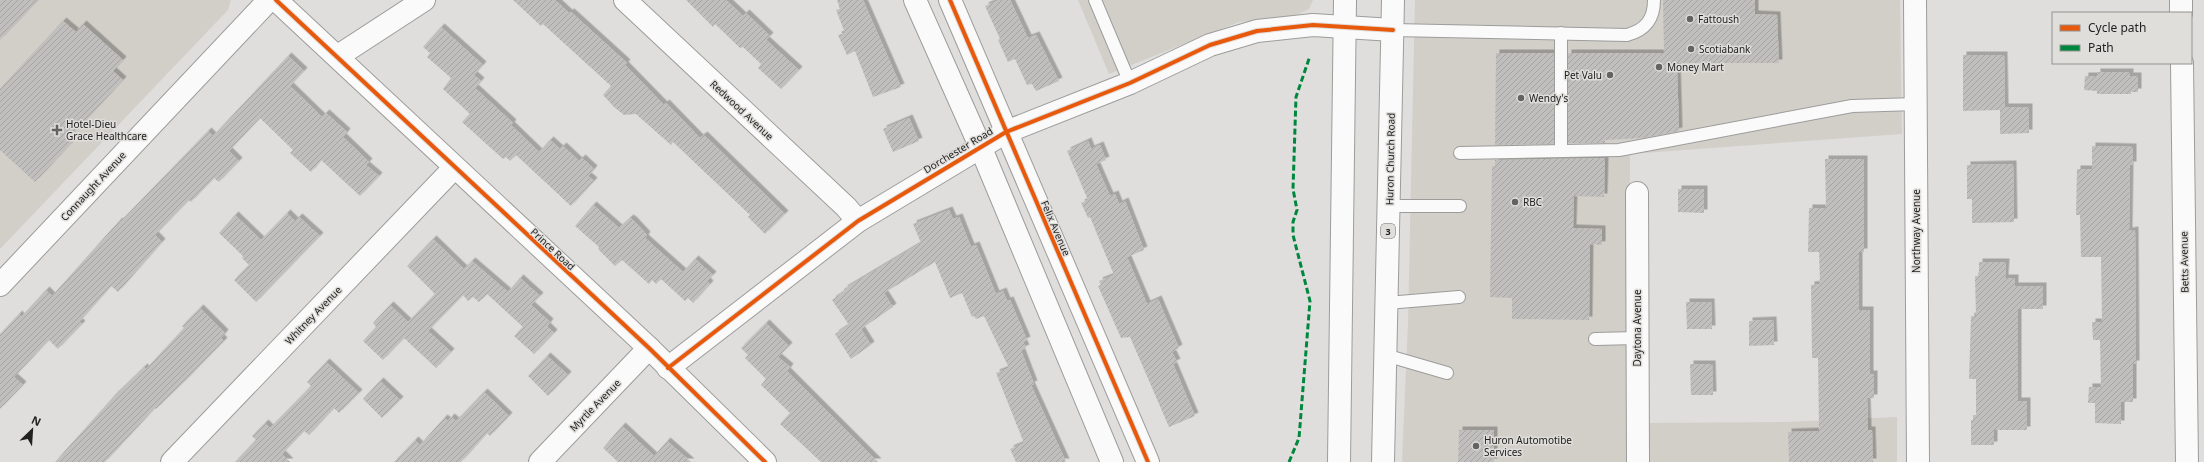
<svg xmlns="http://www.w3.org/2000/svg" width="2204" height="462" font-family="'Noto Sans',sans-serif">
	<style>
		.built { fill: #d2cfc9 }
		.building { fill: url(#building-hatch); filter: url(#shadow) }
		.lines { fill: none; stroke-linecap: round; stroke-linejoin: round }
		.service-casing { stroke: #9c9c9b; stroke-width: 14 }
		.minor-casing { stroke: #9c9c9b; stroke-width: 24 }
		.tertiary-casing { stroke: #9c9c9b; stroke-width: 24 }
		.trunk-casing { stroke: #9c9c9b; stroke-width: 24 }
		.service { stroke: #fafafa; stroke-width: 12 }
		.minor { stroke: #fafafa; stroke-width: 22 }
		.tertiary { stroke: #fafafa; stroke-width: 22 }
		.trunk { stroke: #fafafa; stroke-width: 22 }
		.quiet { stroke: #00873e; stroke-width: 3; stroke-dasharray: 6 3; stroke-linecap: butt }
		.cycleway-casing { stroke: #e0dedb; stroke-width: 6 }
		.cycleway { stroke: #e8590c; stroke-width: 4 }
		.poi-dot { fill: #646362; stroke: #e0dedb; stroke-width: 1.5 }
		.labels { text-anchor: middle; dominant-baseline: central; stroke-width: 3; stroke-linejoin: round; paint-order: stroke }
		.shield { fill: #e0dedb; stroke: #5a5a58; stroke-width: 1 }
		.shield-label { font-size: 9px; font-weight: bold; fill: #212120 }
		.poi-label { font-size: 10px; fill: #212120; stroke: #e0dedb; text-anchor: start }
		.street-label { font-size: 10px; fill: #212120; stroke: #e0dedb }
	</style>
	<defs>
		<pattern id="building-hatch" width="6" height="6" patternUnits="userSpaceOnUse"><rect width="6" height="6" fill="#c0bfbe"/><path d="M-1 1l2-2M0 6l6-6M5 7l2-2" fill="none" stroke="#a5a4a3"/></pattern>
		<filter id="shadow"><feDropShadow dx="3.5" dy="-3.5" stdDeviation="0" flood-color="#0004"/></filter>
	</defs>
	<rect width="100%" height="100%" fill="#dfdedc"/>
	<!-- built -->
	<g class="built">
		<path d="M0 0H231L228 10 0 249Z"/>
		<path d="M1078 0H1313L1309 9 1292 17 1239 22 1109 74Z"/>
		<path d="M1415 0H1900L1902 134 1630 154V462H1402L1408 323Z"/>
		<path d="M1897 417V462H1648L1646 423 1787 422Z"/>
	</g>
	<!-- building -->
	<g class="building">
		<path d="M0 0H38L0 40Z"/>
		<path d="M513 0H555L569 13 571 12 627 63 625 65 664 105 666 103 700 138 704 135 785 214 765 234 748 217 750 215 673 142 671 145 636 114 624 115 614 107 603 95 611 86 543 24 541 26Z"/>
		<path d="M686 0H726L743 16 746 13 770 36 766 40 799 70 781 89 758 68 761 64 743 47 740 48 715 24 713 27Z"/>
		<path d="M837 0H863L901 87 873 97 855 51 847 55 838 35 845 33 836 10 840 9Z"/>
		<path d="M999 0H1010L1028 38 1036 35 1059 81 1036 91 1032 84 1027 85 1015 59 1008 62 998 40 1000 39 985 6Z"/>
		<path d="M1663 0H1755V14L1777 15 1779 63H1677L1679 131 1643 138 1605 140V143H1568V53H1664Z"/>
		<path d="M63 21 76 32 83 24 123 60 113 71 123 80 70 137 74 140 35 182 0 150V89Z"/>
		<path d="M441 27 483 65 474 75 481 81 475 88 513 123 511 125 539 152 550 140 560 149 563 146 579 161 582 158 594 169 588 176 594 181 571 206 516 155 510 161 506 157 503 159 462 122 470 114 443 89 451 78 427 57 430 53 423 47Z"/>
		<path d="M1496 53H1554V144L1495 145Z"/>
		<path d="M1963 55H2004L2005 107H2029V133L2000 134V110L1963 111Z"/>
		<path d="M288 56 304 71 290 86 322 117 326 113 347 132 343 137 369 162 366 165 379 176 360 196 321 160 311 172 290 153 293 150 260 118 229 151 239 161 219 182 214 178 191 202 189 200 155 235 162 242 118 292 111 286 79 322 82 324 58 349 49 340 14 377 23 385 0 409V334L19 314 21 317 46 290 52 296 119 221 120 222 208 131 213 136Z"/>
		<path d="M2097 72H2130V76H2138V92H2131V94H2097V91L2084 90 2085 76H2097Z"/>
		<path d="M909 118 919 141 893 152 883 129Z"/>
		<path d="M1088 141 1091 149 1100 145 1106 160 1096 164 1110 196 1115 194 1119 204 1125 201 1144 250 1127 257 1147 304 1158 299 1179 348 1172 352 1177 362 1173 364 1195 416 1169 427 1130 337 1121 338 1098 286 1101 285 1099 281 1114 275 1090 217 1088 218 1081 203 1088 200 1067 151Z"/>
		<path d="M2092 146 2133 147V165H2130L2129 231 2135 230 2136 364H2133V402H2121V424L2095 423V403H2088L2089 387H2101L2100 340H2093L2092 322H2102L2101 257H2081L2080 215H2076L2077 169H2092Z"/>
		<path d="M1605 158 1604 197 1574 196 1573 228 1602 229V245L1590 244 1589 320 1512 319V298L1490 297 1492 166H1495V160Z"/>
		<path d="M1825 159H1864V252H1859V310H1870V374H1874V398H1867L1868 430H1872L1873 462H1789L1788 432 1819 431 1818 358H1812L1811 285 1820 284 1819 252H1808L1809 208H1826Z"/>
		<path d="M2013 164 2014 222 1972 223V199H1967V165Z"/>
		<path d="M1678 189H1704V213L1678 212Z"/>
		<path d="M593 205 619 228 630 218 633 220 647 235 645 238 683 272 695 259 713 275 707 281 710 284 693 303 688 298 685 301 661 279 656 284 652 280 649 284 622 260 615 266 598 249 599 247 575 226Z"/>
		<path d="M949 210 953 219 959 217 971 247 976 245 996 294 1003 291 1007 301 1010 300 1027 340 1023 342 1026 348 1021 350 1034 384 1031 385 1066 462H1016L1010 449 1024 443 996 373 1009 368 984 316 976 319 974 316 972 317 962 293 950 298 935 262 884 293 893 307 861 329 871 345 851 359 835 334 849 325 832 300 845 291 844 289 921 243 913 224Z"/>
		<path d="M287 213 295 221 299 217 320 236 256 302 234 280 249 265 242 258 243 256 219 233 235 215 261 240Z"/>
		<path d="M433 239 464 269 472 261 508 292 520 278 540 296 531 305 550 322 547 326 554 333 534 354 514 336 523 327 487 294 479 302 473 297 468 301 463 295 428 331 451 352 436 368 404 338 383 360 363 341 376 327 373 323 390 305 408 322 435 294 407 266Z"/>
		<path d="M1979 262H2006L2005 278H2015V286H2043V309H2018V401H2027V430H1994V445H1971V420H1973V415H1976V379H1969L1971 316H1976L1975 276H1979Z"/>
		<path d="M1686 302H1711L1712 329H1687Z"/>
		<path d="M200 308 225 333 221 338 224 341 187 379 156 409 155 408 105 462H55L116 394 144 367 146 369 184 328 182 326Z"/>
		<path d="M1773 320 1774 345 1749 346V321Z"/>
		<path d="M766 323 789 346 778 357 790 367 787 371 878 462H821L780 424 790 413 761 385 766 379 745 358 748 355 741 348Z"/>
		<path d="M547 356 568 375 548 396 528 376Z"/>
		<path d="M326 362 359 393 339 413 334 408 309 435 304 431 282 454 290 462H235L256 440 252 436 265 423 270 428 311 386 307 382Z"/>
		<path d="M1690 364H1712L1713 395H1691Z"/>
		<path d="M380 381 400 400 382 418 363 399Z"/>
		<path d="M484 392 509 416 490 436 487 433 461 462H394L415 440 420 445 444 418 448 421 451 417 456 421Z"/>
		<path d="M622 426 654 456 667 441 691 462H618L603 448Z"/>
		<path d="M1459 430H1494V462H1458Z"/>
	</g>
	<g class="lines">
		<defs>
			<g id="service">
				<path d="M1095 0 1130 83"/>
				<path d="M1393 30 1627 35C1646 30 1654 19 1654 0"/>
				<path d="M1561 33V151"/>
				<path d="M1460 153 1619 150 1852 106 1916 104"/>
				<path d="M1389 206H1460"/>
				<path d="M1387 303 1459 297"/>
				<path d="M1595 339 1637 338"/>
				<path d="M1385 355 1447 373"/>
			</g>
			<g id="minor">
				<path d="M625 0 846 207 858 221"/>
				<path d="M915 0 980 146 1112 462"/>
				<path d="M950 0 1148 462"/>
				<path d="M1915 0 1918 462"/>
				<path d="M2181 0V13"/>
				<path d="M338 56 424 0"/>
				<path d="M2182 63 2187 462"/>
				<path d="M1637 193 1638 462"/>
				<path d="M0 285 269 0"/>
				<path d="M668 368 858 221 1006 132 1130 83 1210 45 1257 31 1313 25 1393 30"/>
				<path d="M172 462 454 168"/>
				<path d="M540 462 649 348"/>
			</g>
			<path id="tertiary" d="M276 0 649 348 765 462"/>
			<g id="trunk">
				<path d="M1339 462 1345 0"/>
				<path d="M1383 462 1393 0"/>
			</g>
		</defs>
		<!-- service casing -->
		<use href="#service" class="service-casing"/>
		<!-- minor casing -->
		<use href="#minor" class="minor-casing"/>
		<!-- tertiary casing -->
		<use href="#tertiary" class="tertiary-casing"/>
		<!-- trunk casing -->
		<use href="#trunk" class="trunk-casing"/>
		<!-- service -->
		<use href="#service" class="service"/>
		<!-- minor -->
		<use href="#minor" class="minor"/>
		<!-- tertiary -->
		<use href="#tertiary" class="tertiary"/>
		<!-- trunk -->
		<use href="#trunk" class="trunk"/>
		<!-- quiet -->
		<path class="quiet" d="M1289 462 1299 438 1310 301 1293 235V222L1297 210 1293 189 1296 97 1310 56"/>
		<defs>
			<g id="cycleway">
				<path d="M276 0 649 348 765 462"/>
				<path d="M950 0 1148 462"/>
				<path d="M668 368 858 221 1006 132 1130 83 1210 45 1257 31 1313 25 1393 30"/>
			</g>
		</defs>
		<!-- cycleway casing -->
		<use href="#cycleway" class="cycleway-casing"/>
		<!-- cycleway -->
		<use href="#cycleway" class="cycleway"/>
	</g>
	<!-- markers -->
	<g class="poi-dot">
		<circle cx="1690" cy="19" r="4"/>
		<circle cx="1691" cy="49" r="4"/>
		<circle cx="1659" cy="67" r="4"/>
		<circle cx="1610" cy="75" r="4"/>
		<circle cx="1521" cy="98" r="4"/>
		<path d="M55 124h4v4h4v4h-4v4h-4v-4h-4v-4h4z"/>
		<circle cx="1515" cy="202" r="4"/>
		<circle cx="1476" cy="446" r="4"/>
	</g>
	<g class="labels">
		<!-- shield labels -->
		<rect class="shield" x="1381" y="224" width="14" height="14" rx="3"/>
		<g class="shield-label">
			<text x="1388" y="231">3</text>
		</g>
		<!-- poi labels -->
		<g class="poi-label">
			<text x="1698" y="19">Fattoush</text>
			<text x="1699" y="49">Scotiabank</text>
			<text x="1667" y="67">Money Mart</text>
			<text x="1602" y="75" text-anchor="end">Pet Valu</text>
			<text x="1529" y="98">Wendy's</text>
			<text x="66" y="124">Hotel-Dieu<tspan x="66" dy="12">Grace Healthcare</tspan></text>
			<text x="1523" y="202">RBC</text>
			<text x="1484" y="440">Huron Automotibe<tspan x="1484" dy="12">Services</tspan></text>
		</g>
		<!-- street labels -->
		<g class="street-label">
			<text transform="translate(742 110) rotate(43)">Redwood Avenue</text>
			<text transform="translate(958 150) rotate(-31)">Dorchester Road</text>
			<text transform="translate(1390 159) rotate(-89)">Huron Church Road</text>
			<text transform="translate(93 186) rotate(-47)">Connaught Avenue</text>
			<text transform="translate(1056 228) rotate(67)">Felix Avenue</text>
			<text transform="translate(1916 231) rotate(-90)">Northway Avenue</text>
			<text transform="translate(553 249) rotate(43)">Prince Road</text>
			<text transform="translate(2184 262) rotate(-91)">Betts Avenue</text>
			<text transform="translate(313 315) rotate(-46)">Whitney Avenue</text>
			<text transform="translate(1637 328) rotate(-90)">Daytona Avenue</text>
			<text transform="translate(595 405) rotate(-46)">Myrtle Avenue</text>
		</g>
	</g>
	<!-- legend -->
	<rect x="2052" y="12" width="140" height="52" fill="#e0dedb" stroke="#949290"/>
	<rect x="2060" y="25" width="20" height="6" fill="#e8590c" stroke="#949290"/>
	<text x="2088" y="32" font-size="12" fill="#212120">Cycle path</text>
	<rect x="2060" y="45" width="20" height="6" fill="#00873e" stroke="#949290"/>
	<text x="2088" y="52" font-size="12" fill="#212120">Path</text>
	<!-- north arrow -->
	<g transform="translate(32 430) rotate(25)" stroke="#e0dedb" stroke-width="3" paint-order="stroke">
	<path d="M0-3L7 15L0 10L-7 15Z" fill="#212120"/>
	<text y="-6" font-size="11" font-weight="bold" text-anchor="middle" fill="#212120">N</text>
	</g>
</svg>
